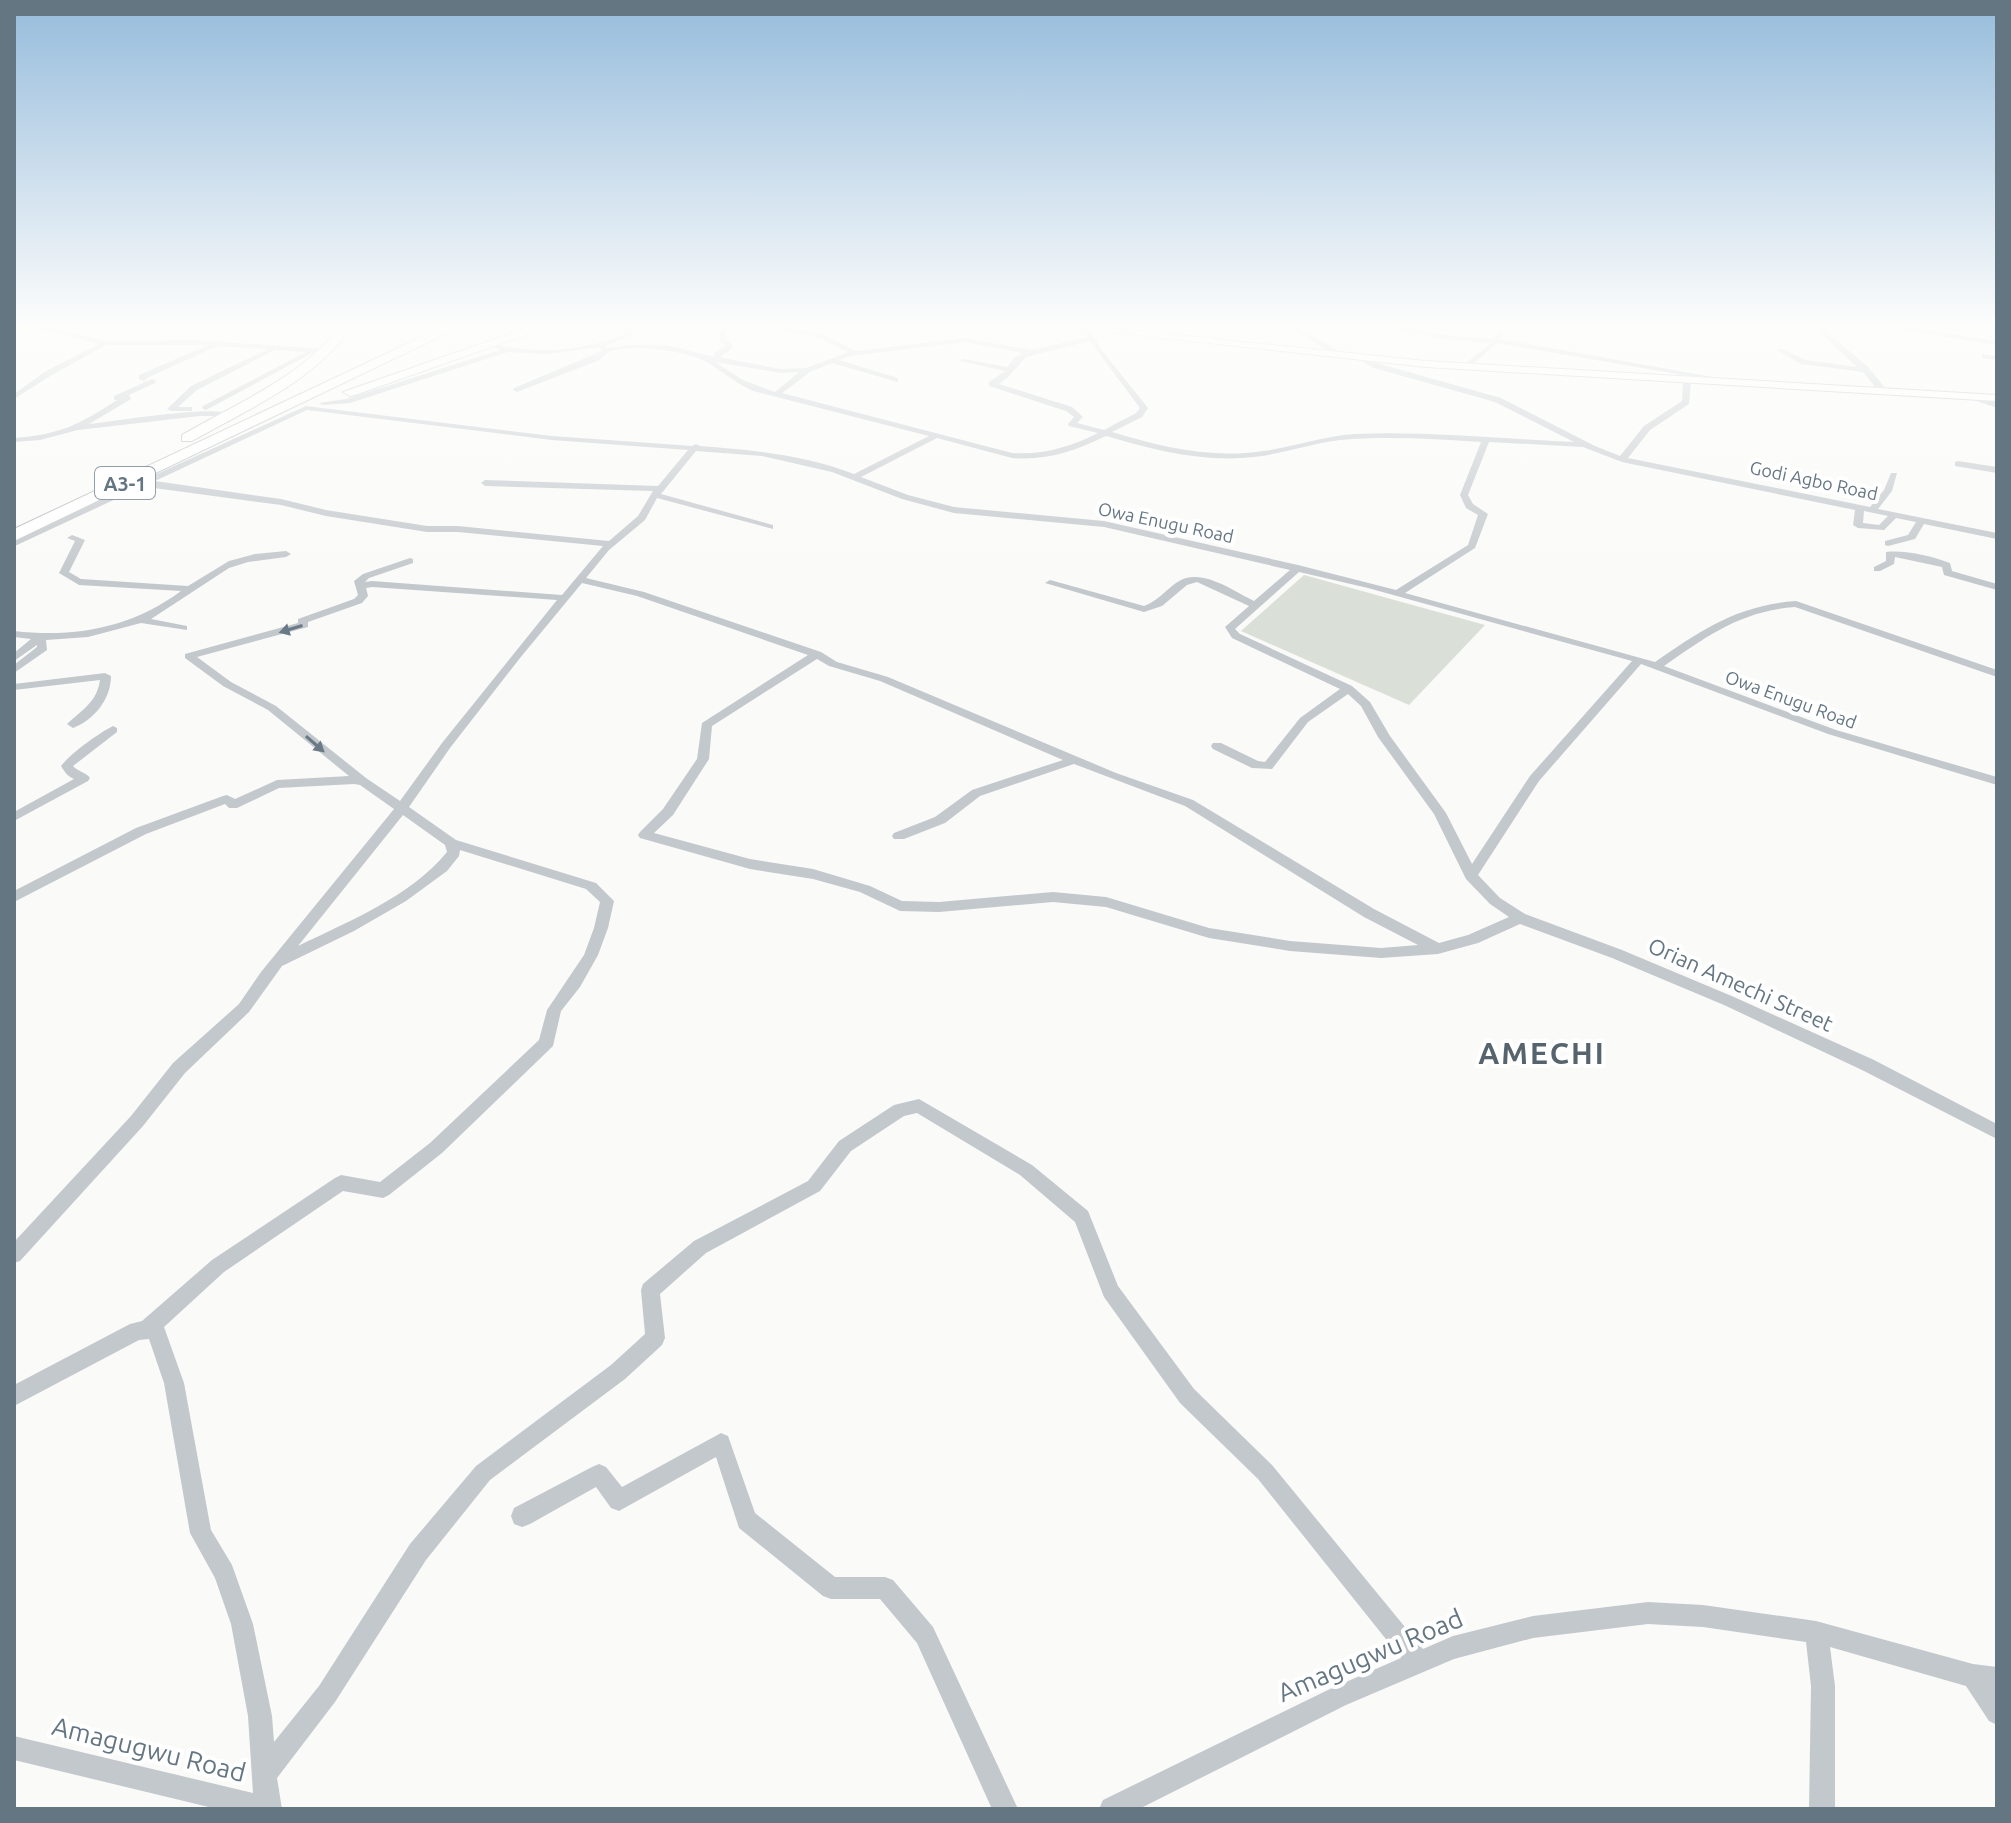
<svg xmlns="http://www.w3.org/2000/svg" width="2011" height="1823" font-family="Ubuntu,sans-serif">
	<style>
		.green { fill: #dadfd7 }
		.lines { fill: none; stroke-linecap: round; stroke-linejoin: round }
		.secondary-casing { stroke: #b3babf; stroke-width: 2 }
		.highway-casing { stroke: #b4b9bd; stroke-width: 2 }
		.street { fill: #c3c8cc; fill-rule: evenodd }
		.secondary { fill: #fff; fill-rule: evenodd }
		.highway { fill: #fff; fill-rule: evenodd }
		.oneway { fill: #6a7a87 }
		.labels { text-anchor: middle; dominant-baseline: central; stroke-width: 8; stroke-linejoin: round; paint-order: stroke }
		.far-street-label { font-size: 18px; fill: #657683; stroke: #fff }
		.shield { fill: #fff; stroke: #939fa8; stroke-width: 2 }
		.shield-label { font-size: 20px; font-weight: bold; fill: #657683 }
		.street-label { font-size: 22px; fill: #657683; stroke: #fff }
		.near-street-label { font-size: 26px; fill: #657683; stroke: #fff }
		.district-label { font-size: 30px; font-weight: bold; letter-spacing: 2px; fill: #57646e; stroke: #fff }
	</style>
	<rect width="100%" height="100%" fill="#fafaf8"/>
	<!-- green -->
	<path class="green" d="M1304 575 1485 625 1409 705 1241 631Z"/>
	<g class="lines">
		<defs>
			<path id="secondary" d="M1055 326H1091L1426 361 1997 395V401L1426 367Z"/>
			<g id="highway">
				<path d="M340 326H353C313 382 250 408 192 441H182V435C237 403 301 378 340 326Z"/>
				<path d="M445 326H462L14 541V529Z"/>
				<path d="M532 326H551L355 395 350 396 343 392Z"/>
			</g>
		</defs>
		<!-- secondary casing -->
		<use href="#secondary" class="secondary-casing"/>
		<!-- highway casing -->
		<use href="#highway" class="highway-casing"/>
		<!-- street -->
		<g class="street">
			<path d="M14 326 59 329 105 341 193 340 327 349 331 351 327 353 314 352 206 410 202 408 203 406 306 352 275 350 197 390 178 407H192V411H171L167 409 191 386 268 349 217 346 147 378 144 381 139 379V375L208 345H106L52 375 14 399V394L46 371 99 344 59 333Z"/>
			<path d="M615 326H623L634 334 605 346 607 348 632 345 671 346 715 357 714 353 725 346 719 340 721 329 737 326 726 331V339L733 346 729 351 721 356 723 358 781 369 806 368 848 352 820 338 761 326H778L824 335 856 351 965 338 1032 350 1088 337 1084 329 1087 327 1090 329 1100 348 1148 408 1142 417 1112 432C1162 447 1211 459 1263 451 1294 447 1323 436 1354 434 1427 431 1501 439 1574 442L1495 402 1374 368 1354 357 1357 353 1380 364 1501 398 1595 446 1620 456 1644 426 1682 401 1683 381 1687 379 1691 381 1689 404 1650 430 1628 458 1870 507 1884 490 1891 473H1897L1892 491 1878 509 1997 533V539L1924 524 1915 539 1888 546 1885 545V541L1908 535 1916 522 1896 518 1884 530 1858 528 1853 525 1855 510 1622 462 1583 447 1489 442 1468 495 1473 504 1488 514 1475 548 1405 593 1655 662C1701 630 1738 605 1796 601L1997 670V677L1795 607C1741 611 1707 636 1664 666L1836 730 1997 777V785L1828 734 1641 664 1539 781 1478 875 1500 898 1525 914 1622 950 1734 997 1874 1060 1997 1124V1139L1862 1070 1724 1005 1612 958 1520 924 1478 943 1438 954 1381 958 1290 951 1209 938 1106 907 1053 902 939 912 900 911 860 892 813 879 750 869 640 838 638 835 640 832 663 809 697 759 702 723 808 655 637 596 582 583 520 658 450 748 409 807 456 840 596 883 614 901 608 928 598 955 580 987 561 1011 553 1046 442 1153 389 1195 383 1198 343 1191 224 1272 164 1327 184 1383 211 1530 232 1565 253 1624 272 1716 274 1742 319 1686 410 1544 476 1466 611 1365 645 1334 641 1290 643 1284 694 1241 808 1181 839 1141 894 1105 919 1099 1032 1165 1088 1211 1118 1286 1194 1389 1272 1465 1423 1649 1453 1636 1533 1616 1648 1602 1703 1605 1816 1621 1973 1664 1997 1667V1725L1989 1721 1966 1686 1830 1647 1835 1686V1809H1809L1811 1686 1806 1642 1703 1627 1648 1624 1533 1638 1454 1659 1346 1705 1139 1809H1099L1103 1800 1330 1689 1401 1658 1258 1479 1180 1403 1104 1297 1075 1222 1020 1175 917 1113 904 1116 851 1151 820 1191 706 1253 660 1294 665 1338 662 1345 625 1379 490 1480 426 1560 335 1702 277 1778 282 1809H217L14 1760V1736L253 1793 248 1716 231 1624 215 1578 190 1533 164 1383 149 1339 139 1340 14 1406V1385L130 1324 142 1321 212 1260 335 1178 341 1175 380 1182 430 1143 539 1040 547 1010 584 955 594 928 600 902 586 889 460 850 459 856 447 871 406 901 354 931 282 966 249 1012 185 1073 143 1126 20 1261 14 1263V1242L131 1116 173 1063 239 1004 261 972 394 809 360 785 354 784 279 788 237 808H229L225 804 146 834 14 902V891L136 828 223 796 227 795 235 799 277 780 349 776 268 710 223 686 185 658V654L298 623V619L354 599 358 595 354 581 363 574 410 558 413 559V563L369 578 365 582 372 581 562 595 603 546 458 532H427L326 516 281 505 154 488 148 484 17 545 14 546V539L306 406 552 436 692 446 696 444 700 446C752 450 805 455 854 474L929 436 753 391C735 383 721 370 704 361 685 351 629 343 609 352 606 354 603 357 600 360L517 392 513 390 514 388 602 351 599 347 546 354 508 352 350 403 323 405 319 403 346 399 500 350 494 347 498 345C539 355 587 350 626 334ZM1090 341 1140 408 1136 413 1104 430 1077 423 1083 417 1072 407 999 384 1007 378 1026 357ZM965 342 1023 353 1015 357 1007 367 964 359 960 361 1005 371 989 382V386L1066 411 1074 417 1068 424 1069 426 1098 433C1070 447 1044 455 1012 453L782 393 810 372 832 363 898 382V378L839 360 850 356ZM715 362 781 373 799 372 775 392 743 380ZM307 410 552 440 688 450 658 486 485 480 481 483 485 486 653 491 638 516 609 541 458 526H427L326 510 281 499 155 481ZM1106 436C1157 451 1208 464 1262 456 1288 452 1314 443 1340 440 1387 436 1434 439 1481 442L1460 495 1466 508 1478 515 1468 545 1396 590 1298 565 1104 521 954 507 908 495 861 477 937 438 1012 458C1046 461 1075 451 1106 436ZM696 451 762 456 832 472 902 499 954 513 1104 527 1290 570 1254 601C1231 590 1200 566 1176 583 1165 591 1157 601 1144 606L1050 580 1045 583 1144 612 1162 606 1187 585 1197 582 1249 606 1225 627 1232 638 1340 689 1300 718 1265 762 1258 761 1221 743H1213L1211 746 1213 749 1252 768 1272 769 1308 722 1348 694 1361 706 1378 737 1434 814 1466 879 1490 904 1509 917 1468 935 1439 943 1374 909 1193 800 1116 773 888 677 837 662 821 652 644 592 586 578 609 550 645 520 657 498 773 529V525L661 494ZM1864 511 1888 516 1879 525 1863 523ZM1299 572 1368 588 1632 661 1530 776 1472 864 1446 813 1390 736 1370 702 1352 686 1240 634 1235 629ZM372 587 557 600 442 743 400 801 366 778 276 706 231 682 197 657 308 627V622L362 603 368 596 366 588ZM817 659 829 666 880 681 1063 760 972 790 935 817 894 833 892 836 894 839H904L945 823 980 796 1074 764 1185 806 1364 917 1418 945 1381 948 1290 941 1209 928 1106 897 1053 892 939 902 902 901 870 886 813 869 750 859 654 833 673 815 709 759 712 726ZM403 815 445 845 447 852C410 897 349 921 298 946Z"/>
			<path d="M1288 326H1296L1344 354 1337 356Z"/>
			<path d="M1378 326H1395L1445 335 1494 339 1502 326H1509L1500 339 1746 383 1742 385 1497 343 1468 368H1465V364L1491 343 1445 339Z"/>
			<path d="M1813 326H1820L1869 368 1885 388V392H1879L1863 372 1801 364 1776 350 1782 349 1806 360 1857 367Z"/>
			<path d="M1878 326H1897L1997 341V345Z"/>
			<path d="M1982 354 1997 356V360L1982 358Z"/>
			<path d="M152 379 156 381 155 383 129 395 131 399 89 424C118 421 210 405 231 414L227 416H200L78 430 40 440 14 442V438C62 434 78 425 117 400H114V396Z"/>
			<path d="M1974 395 1997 403V408L1971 399V395Z"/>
			<path d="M1958 461 1997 467V473L1955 466V462Z"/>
			<path d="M72 535 85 540 69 572 81 579 188 586 229 561 255 554 286 551 291 554 286 557 248 562 229 568 151 619 187 626V630L141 623 88 637 46 640 47 650 14 673V665L37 647V645L14 661V653L31 639 14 637V631C75 638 131 628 181 591L79 585 59 573 75 541 67 538Z"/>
			<path d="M1886 552C1907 550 1930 556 1950 563L1952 571 1997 584V590L1944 575 1942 567 1895 557 1894 564 1880 571H1874V567L1886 561Z"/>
			<path d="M105 673 111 676C111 699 94 720 73 728L67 724C82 710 97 702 100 680L14 690V684Z"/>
			<path d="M113 726 117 728V732L73 766C78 772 86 772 90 778L88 781 14 821V812L74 779C67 776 65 772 61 766 71 753 99 733 113 726Z"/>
			<path d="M721 1433 728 1436 755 1513 835 1577H885L893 1580 933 1627 1018 1809H992L917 1643 880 1599H831L823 1596 739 1528 716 1457 619 1511 611 1508 596 1487 530 1524 522 1527 514 1524 511 1516 514 1508 592 1467 599 1464 606 1467 622 1487Z"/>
		</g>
		<!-- secondary -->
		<use href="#secondary" class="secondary"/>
		<!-- highway -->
		<use href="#highway" class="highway"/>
	</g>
	<!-- one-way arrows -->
	<defs><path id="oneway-solid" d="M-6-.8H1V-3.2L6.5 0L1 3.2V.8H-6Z" transform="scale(2)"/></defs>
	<g class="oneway">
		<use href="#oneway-solid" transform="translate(291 629) rotate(163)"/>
		<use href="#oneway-solid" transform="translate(315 744) rotate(41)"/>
	</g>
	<!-- sky -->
	<linearGradient id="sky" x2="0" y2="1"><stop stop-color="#96bcdc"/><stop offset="0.56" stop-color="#fdfdfc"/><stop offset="1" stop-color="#fdfdfc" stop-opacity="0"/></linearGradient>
	<rect width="2011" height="582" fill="url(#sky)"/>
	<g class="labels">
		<!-- far-street labels -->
		<g class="far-street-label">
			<text transform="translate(1814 480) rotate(12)">Godi Agbo Road</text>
			<text transform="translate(1166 522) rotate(12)">Owa Enugu Road</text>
			<text transform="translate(1791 699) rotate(20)">Owa Enugu Road</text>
		</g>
		<!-- shield labels -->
		<rect class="shield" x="95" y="467" width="60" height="32" rx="6"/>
		<g class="shield-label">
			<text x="125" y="483">A3-1</text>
		</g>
		<!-- street labels -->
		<g class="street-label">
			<text transform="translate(1741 984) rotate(24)">Orian Amechi Street</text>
		</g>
		<!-- near-street labels -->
		<g class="near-street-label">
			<text transform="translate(1370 1655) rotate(-23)">Amagugwu Road</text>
			<text transform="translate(149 1749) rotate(14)">Amagugwu Road</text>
		</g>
		<!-- district labels -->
		<g class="district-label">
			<text x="1542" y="1053">AMECHI</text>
		</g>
	</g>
	<!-- border -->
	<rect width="2011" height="1823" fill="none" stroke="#657683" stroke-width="32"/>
</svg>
